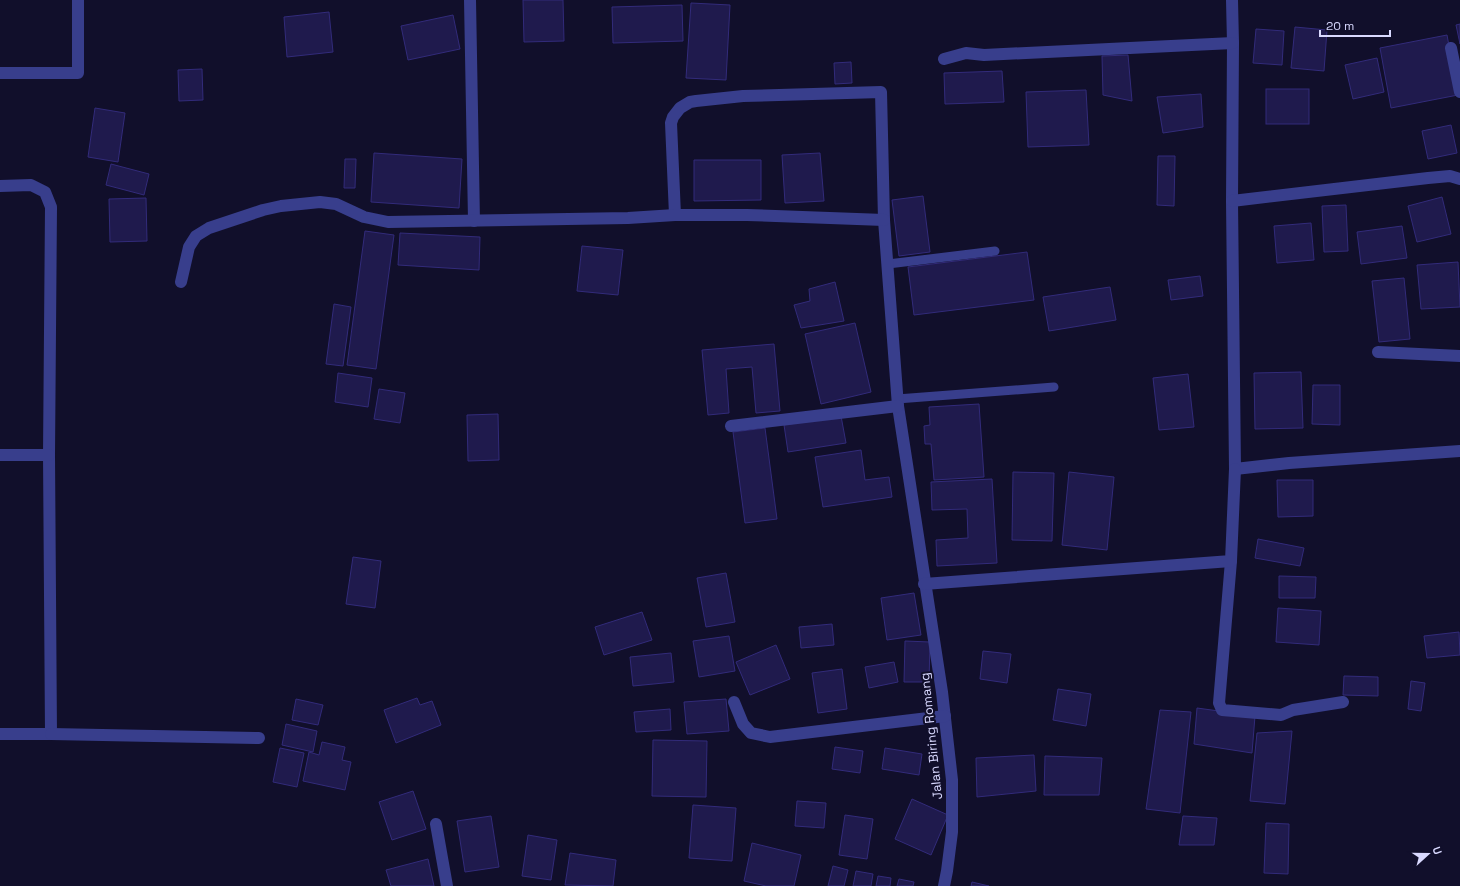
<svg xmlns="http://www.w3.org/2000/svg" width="1460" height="886" font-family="'Space Grotesk',sans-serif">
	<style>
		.building { fill: #1f1a4d; stroke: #322b7a }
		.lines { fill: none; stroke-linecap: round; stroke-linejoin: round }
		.lane { stroke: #383e8c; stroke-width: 9 }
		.street { stroke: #383e8c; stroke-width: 12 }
		.labels { text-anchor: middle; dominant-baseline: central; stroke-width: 4; stroke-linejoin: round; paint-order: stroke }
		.street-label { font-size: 13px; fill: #d9d9ff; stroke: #110f2b }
	</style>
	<rect width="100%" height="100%" fill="#110f2b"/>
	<!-- building -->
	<g class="building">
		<path d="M523 0H563L564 41 524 42Z"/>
		<path d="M691 3 730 5 726 80 686 78Z"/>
		<path d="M682 5 683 41 613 43 612 7Z"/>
		<path d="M329 12 333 52 287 57 284 17Z"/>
		<path d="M453 15 460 49 408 60 401 26Z"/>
		<path d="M1460 24V44L1456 25Z"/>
		<path d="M1295 27 1327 30 1324 71 1291 68Z"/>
		<path d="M1256 29 1284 31 1282 65 1253 63Z"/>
		<path d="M1447 35 1458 95 1391 108 1380 48Z"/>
		<path d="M1128 55 1132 101 1103 95 1102 56Z"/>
		<path d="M1377 58 1384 92 1353 99 1345 65Z"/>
		<path d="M851 62 852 83 835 84 834 63Z"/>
		<path d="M202 69 203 100 179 101 178 70Z"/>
		<path d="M1002 71 1004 102 945 104 944 73Z"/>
		<rect x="1266" y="89" width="43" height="35"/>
		<path d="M1086 90 1089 145 1028 147 1026 92Z"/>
		<path d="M1201 94 1203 127 1163 133 1157 97Z"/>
		<path d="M95 108 125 113 118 162 88 157Z"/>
		<path d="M1451 125 1457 153 1428 159 1422 131Z"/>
		<path d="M374 153 462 159 459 208 371 202Z"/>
		<path d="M820 153 824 201 785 203 782 155Z"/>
		<path d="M1158 156H1175L1174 206 1157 205Z"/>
		<path d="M345 159H356L355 188H344Z"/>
		<path d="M694 160H761V200L694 201Z"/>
		<path d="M111 164 149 174 144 195 106 185Z"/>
		<path d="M923 196 930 252 899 256 892 200Z"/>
		<path d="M1442 197 1451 234 1417 242 1408 206Z"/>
		<path d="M146 198 147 241 110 242 109 199Z"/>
		<path d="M1346 205 1348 251 1324 252 1322 206Z"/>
		<path d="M1311 223 1314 260 1277 263 1274 226Z"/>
		<path d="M1402 226 1407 258 1361 264 1357 232Z"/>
		<path d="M365 231 394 235 376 369 347 365Z"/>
		<path d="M400 233 480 237 479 270 398 265Z"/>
		<path d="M582 246 623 250 618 295 577 291Z"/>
		<path d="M1027 252 1034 300 914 315 908 267Z"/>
		<path d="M1458 262 1460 307 1421 309 1417 265Z"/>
		<path d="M1200 276 1203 296 1171 300 1168 280Z"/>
		<path d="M1404 278 1410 339 1379 342 1372 281Z"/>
		<path d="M835 282 844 321 801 328 794 305 810 301 809 289Z"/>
		<path d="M1110 287 1116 320 1049 331 1043 297Z"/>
		<path d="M334 304 351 307 343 366 326 364Z"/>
		<path d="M855 323 871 392 821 404 805 334Z"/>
		<path d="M774 344 780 411 756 413 752 367 726 369 729 413 708 415 702 350Z"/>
		<path d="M1301 372 1303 428 1255 429 1254 373Z"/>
		<path d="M338 373 372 378 368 407 335 402Z"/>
		<path d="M1188 374 1194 427 1159 430 1153 378Z"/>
		<path d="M1313 385H1340V425L1312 424Z"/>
		<path d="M379 389 405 393 400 423 374 419Z"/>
		<path d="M979 404 984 477 934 480 931 444H925L924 426 930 425 929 407Z"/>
		<path d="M498 414 499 460 468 461 467 415Z"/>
		<path d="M841 416 846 443 788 452 784 425Z"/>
		<path d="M765 428 777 519 745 523 733 432Z"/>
		<path d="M861 450 865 480 889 477 892 497 823 507 815 457Z"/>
		<path d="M1013 472 1054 473 1052 541 1012 540Z"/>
		<path d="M1069 472 1114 477 1107 550 1062 545Z"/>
		<path d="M992 479 997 563 937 566 936 540 968 538 967 509 932 510 931 482Z"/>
		<path d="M1277 480H1313V516L1278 517Z"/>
		<path d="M1258 539 1304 548 1300 566 1255 558Z"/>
		<path d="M353 557 381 561 375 608 346 604Z"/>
		<path d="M726 573 735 622 706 627 697 578Z"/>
		<path d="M1279 576 1316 577 1315 598H1279Z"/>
		<path d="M914 593 921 635 887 640 881 598Z"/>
		<path d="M1278 608 1321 611 1319 645 1276 642Z"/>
		<path d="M642 612 652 640 604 655 595 627Z"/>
		<path d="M832 624 834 645 801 648 799 627Z"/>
		<path d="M1459 632 1460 655 1427 658 1424 636Z"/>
		<path d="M729 636 735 671 699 677 693 641Z"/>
		<path d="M905 641 930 642 929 682H904Z"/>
		<path d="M776 645 790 679 750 695 736 662Z"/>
		<path d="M983 651 1011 654 1007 683 980 679Z"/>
		<path d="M671 653 674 682 633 686 630 657Z"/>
		<path d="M894 662 898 682 869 688 865 667Z"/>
		<path d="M842 669 847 709 818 713 812 673Z"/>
		<path d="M1344 676 1378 677V696L1343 695Z"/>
		<path d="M1411 681 1425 683 1421 711 1408 709Z"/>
		<path d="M1058 689 1091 694 1086 726 1053 720Z"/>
		<path d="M417 698 420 705 432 701 441 725 396 743 384 710Z"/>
		<path d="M296 699 323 705 318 725 292 720Z"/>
		<path d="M726 699 729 731 687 734 684 702Z"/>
		<path d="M1197 708 1255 716 1252 753 1194 744Z"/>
		<path d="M670 709 671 730 636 732 634 712Z"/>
		<path d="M1160 710 1191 712 1180 813 1146 809Z"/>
		<path d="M286 724 317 731 313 752 282 745Z"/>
		<path d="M1292 731 1285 804 1250 801 1257 733Z"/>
		<path d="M653 740 707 741 706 797 652 796Z"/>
		<path d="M322 742 345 747 342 760 351 762 345 790 303 781 309 752 319 755Z"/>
		<path d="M835 747 863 751 860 773 832 769Z"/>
		<path d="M280 748 304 753 297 787 273 782Z"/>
		<path d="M885 748 922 754 919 775 882 769Z"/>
		<path d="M1034 755 1036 791 977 797 976 758Z"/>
		<path d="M1045 756 1102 758 1099 795H1044Z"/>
		<path d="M413 791 426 829 392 840 379 802Z"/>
		<path d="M912 799 948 815 931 855 895 839Z"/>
		<path d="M797 801 826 803 824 828 795 826Z"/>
		<path d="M693 805 736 808 732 861 689 858Z"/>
		<path d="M845 815 873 819 867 859 839 855Z"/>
		<path d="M491 816 499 867 465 872 457 821Z"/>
		<path d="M1183 816 1217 818 1214 845H1179Z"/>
		<path d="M1266 823 1289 824 1288 874 1264 873Z"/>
		<path d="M528 835 557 840 551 880 522 876Z"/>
		<path d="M752 843 801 855 794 886H766L744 881Z"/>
		<path d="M570 853 616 860 613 886 565 885Z"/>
		<path d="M428 859 434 886H391L386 870Z"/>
		<path d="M833 866 848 870 844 886H828Z"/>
		<path d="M856 871 873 874 871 886H853Z"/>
		<path d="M878 876 891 878 890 886H876Z"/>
		<path d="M899 879 914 882 913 886H897Z"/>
		<path d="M972 882 989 886H971Z"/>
	</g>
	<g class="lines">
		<!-- lane -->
		<g class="lane">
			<path d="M888 264 995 251"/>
			<path d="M897 399 1054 387"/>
		</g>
		<!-- street -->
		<g class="street">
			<path d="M470 0 474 221"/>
			<path d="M1232 0 1233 43 1232 201 1235 469 1289 463 1460 451"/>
			<path d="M1451 48 1460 92"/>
			<path d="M944 59 966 53 984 55 1233 43"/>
			<path d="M0 73H78V0"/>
			<path d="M0 186 31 185 45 192 51 207 49 455 51 734H0"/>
			<path d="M1232 201 1428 178 1450 176 1460 179"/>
			<path d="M675 215 671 123 673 117 680 108 690 102 696 101 743 96 881 92 884 220 898 406 942 692 952 780V832L947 871 944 886"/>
			<path d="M181 282 189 247 196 236 209 228 263 210 281 206 320 202 336 204 364 217 388 222 628 218 675 215H747L884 220"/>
			<path d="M1378 352 1460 356"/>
			<path d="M731 426 898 406"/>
			<path d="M0 455H49"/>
			<path d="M1231 561 1219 703 1222 710 1281 715 1293 710 1343 702"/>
			<path d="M924 584 1231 561 1235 469"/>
			<path d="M734 702 743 724 751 733 770 737 945 716"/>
			<path d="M51 734 259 738"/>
			<path d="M436 824 447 886"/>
		</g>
	</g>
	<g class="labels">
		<!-- street labels -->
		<g class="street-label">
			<text transform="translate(931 736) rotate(-96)">Jalan Biring Romang</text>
		</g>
	</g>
	<!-- north arrow -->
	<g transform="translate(1428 854) rotate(69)" stroke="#110f2b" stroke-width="3" paint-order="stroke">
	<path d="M0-3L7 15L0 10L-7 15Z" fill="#d9d9ff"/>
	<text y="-6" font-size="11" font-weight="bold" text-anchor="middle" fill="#d9d9ff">U</text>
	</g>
	<!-- scale -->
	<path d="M1320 30v6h70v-6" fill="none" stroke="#d9d9ff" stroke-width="2"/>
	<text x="1326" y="30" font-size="12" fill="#d9d9ff" stroke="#110f2b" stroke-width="3" paint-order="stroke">20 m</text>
</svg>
